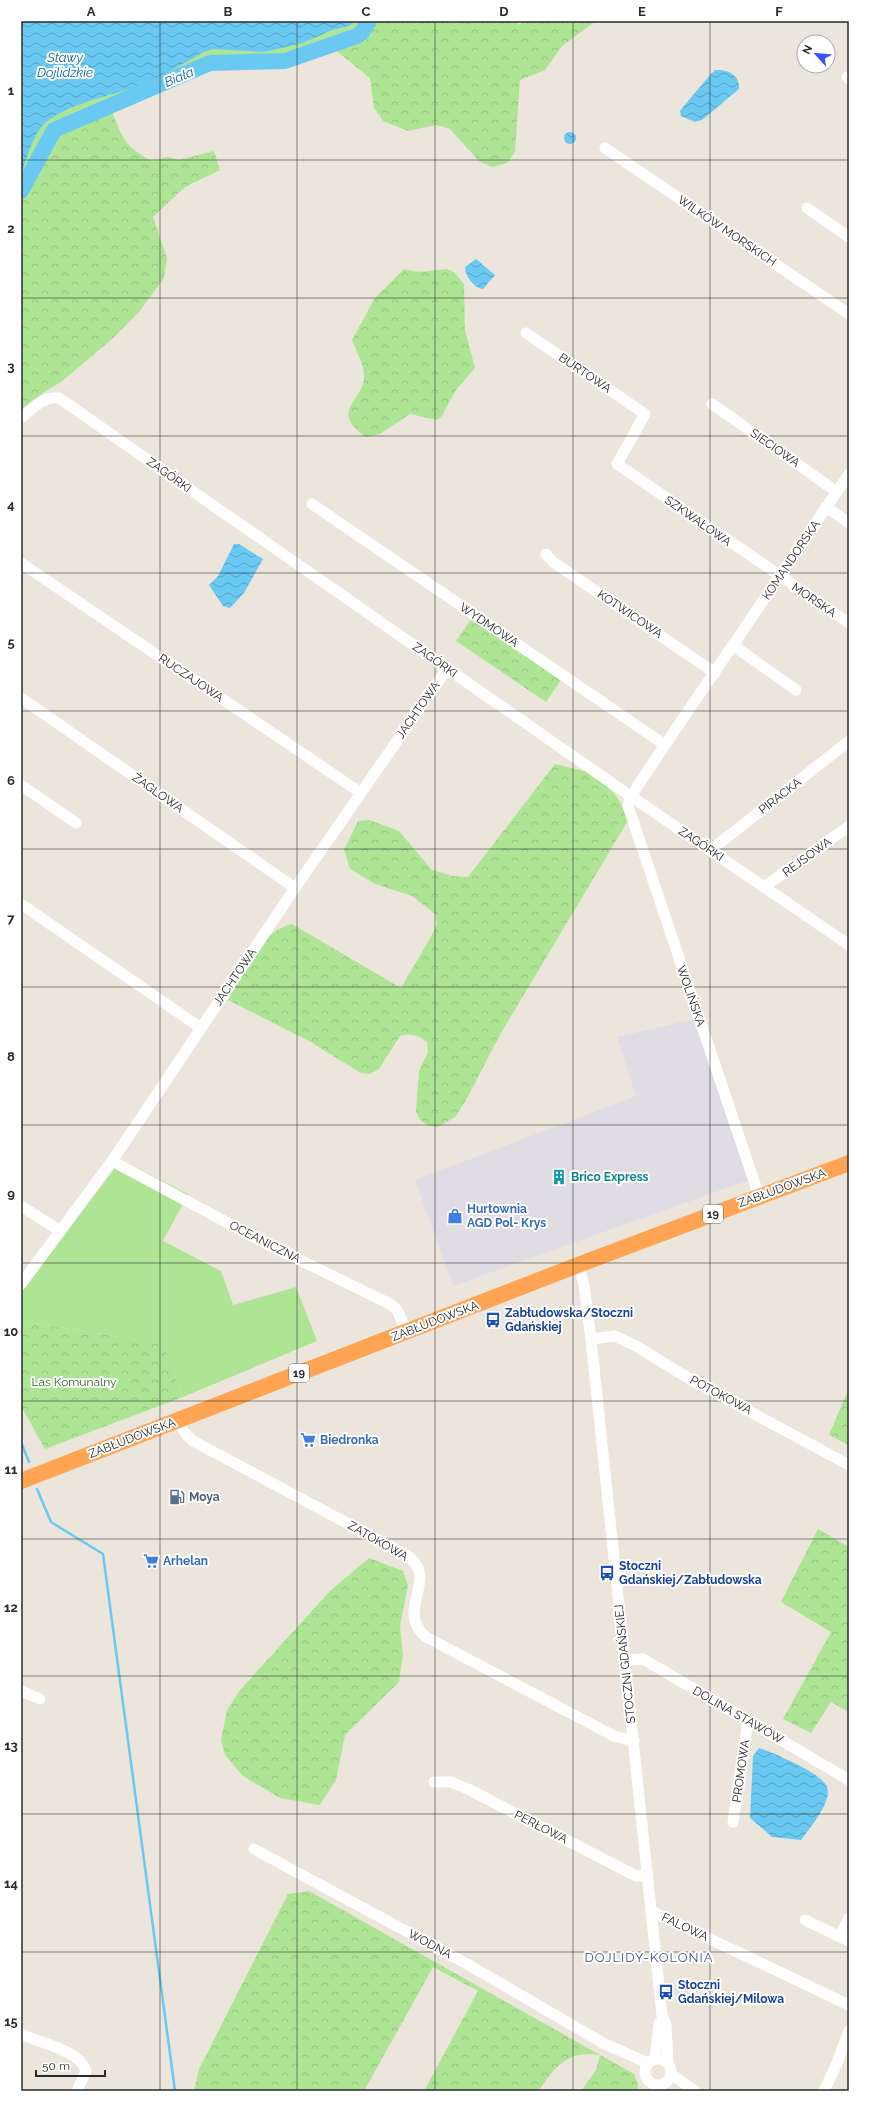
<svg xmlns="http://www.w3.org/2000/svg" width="870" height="2112" font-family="Raleway,sans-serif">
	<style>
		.industrial { fill: #dfdce4 }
		.grass { fill: #ade595 }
		.forest { fill: url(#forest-crowns) }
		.water { fill: url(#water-waves) }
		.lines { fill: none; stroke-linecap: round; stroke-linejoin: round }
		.stream { stroke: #69c9f3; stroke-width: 2.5 }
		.river { stroke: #69c9f3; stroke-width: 16 }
		.minor { stroke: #fff; stroke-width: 11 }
		.highway { stroke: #ffa453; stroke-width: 16 }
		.grid { fill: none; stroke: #2a2a2a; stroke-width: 1; stroke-opacity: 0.55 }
		.labels { text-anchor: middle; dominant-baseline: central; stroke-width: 4; stroke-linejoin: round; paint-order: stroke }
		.shield { fill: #fff; stroke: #6a6a6a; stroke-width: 1 }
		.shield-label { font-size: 11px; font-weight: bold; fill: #2a2a2a }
		.street-label { font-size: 12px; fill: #2a2a2a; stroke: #fff }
		.culture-label { font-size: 12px; font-weight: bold; fill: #0d838f; stroke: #fff; text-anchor: start }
		.shop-label { font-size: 12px; font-weight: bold; fill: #366cbe; stroke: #fff; text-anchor: start }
		.transit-label { font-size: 12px; font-weight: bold; fill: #164399; stroke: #fff; text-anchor: start }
		.park-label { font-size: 12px; fill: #256917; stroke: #fff }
		.service-label { font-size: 12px; font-weight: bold; fill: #4e5e75; stroke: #fff; text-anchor: start }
		.water-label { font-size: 13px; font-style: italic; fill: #08669f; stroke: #fff }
		.neighbourhood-label { font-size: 13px; letter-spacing: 1px; fill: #48507c; stroke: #fff }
		.neatline { fill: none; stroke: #2a2a2a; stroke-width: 1.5 }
		.grid-label { font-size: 13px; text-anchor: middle; font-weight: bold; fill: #2a2a2a }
	</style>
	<defs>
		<pattern id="forest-crowns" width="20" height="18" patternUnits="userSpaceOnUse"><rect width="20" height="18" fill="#ade595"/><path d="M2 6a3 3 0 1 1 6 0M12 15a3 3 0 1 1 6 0" fill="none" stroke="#95c581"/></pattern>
		<pattern id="water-waves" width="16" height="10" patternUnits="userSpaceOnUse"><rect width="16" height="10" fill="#69c9f3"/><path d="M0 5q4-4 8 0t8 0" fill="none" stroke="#57a3c5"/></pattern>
	</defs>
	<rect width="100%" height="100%" fill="#ece5db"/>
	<!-- industrial -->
	<path class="industrial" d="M695 1019 757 1177 453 1286 415 1180 636 1096 617 1037Z"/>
	<!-- grass -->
	<g class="grass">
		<path d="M21 21H375L362 39 282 68 207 71 138 102 57 132 21 198Z"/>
		<path d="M121 1160 188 1194 163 1241 221 1271 233 1305 296 1287 317 1341 183 1397 163 1344 21 1321V1293Z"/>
	</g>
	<!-- forest -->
	<g class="forest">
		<path d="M375 21H447L450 23 517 21 518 25 526 21H596L562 46 545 70 520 80 515 152 507 163 492 167 479 161 450 129 436 125 408 131 383 121 374 108 370 78 334 49 362 39Z"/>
		<path d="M112 111C122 138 125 147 152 161L167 157 179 160 214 151 220 170 185 187 153 217 167 258 164 278 139 312 112 339 61 382 43 393 21 410V177L35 172 56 132Z"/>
		<path d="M404 269 418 272 447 269 454 272 464 284 465 330 475 368 456 390 442 416 437 420 410 414 380 434 366 437C327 409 366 400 364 375 364 364 356 351 352 340L375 298Z"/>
		<path d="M472 618 561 680 546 702 456 641Z"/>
		<path d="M555 764 596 774 617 797 629 819 501 1033 466 1100 455 1117 438 1127 429 1126 421 1121 416 1112 419 1071 428 1052 427 1042C418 1035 412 1033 400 1036L379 1069 370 1074 361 1073 309 1041 228 1000C243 973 260 931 292 924L401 988 433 933 437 924 435 914 412 896 375 884 350 869 344 850 358 821 369 820 399 831 432 870 452 876 468 877Z"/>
		<path d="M21 1321 163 1344 183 1397 45 1449 21 1406Z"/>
		<path d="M849 1388V1445L829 1435Z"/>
		<path d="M818 1529 849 1547V1712L831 1702 811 1733 783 1719 831 1632 781 1602Z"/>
		<path d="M369 1558 403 1571 408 1585 400 1626 403 1655 399 1682 345 1735 336 1780 320 1805 280 1798 243 1776 225 1755 221 1740 227 1710 240 1690 330 1591Z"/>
		<path d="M309 1891 634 2074 638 2085 637 2091H581L596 2070 600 2055C568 2050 555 2066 539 2091H424L478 1991 433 1967 364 2091H194L199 2069 288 1894Z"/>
	</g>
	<!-- water -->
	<g class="water">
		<path d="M21 21H356L349 26 332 30 303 43 264 52 213 49 206 51C184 63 162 77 138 86 108 97 71 102 45 123 32 135 27 159 21 175Z"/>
		<path d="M715 70C728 69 740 75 739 89L702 120 695 122 681 116 680 111 683 107 710 75Z"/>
		<circle cx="570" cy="138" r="6"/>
		<path d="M476 259 495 275 483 289C474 288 465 276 465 267Z"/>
		<path d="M234 544H239L263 559 244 593 230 608 223 606 209 585 218 576Z"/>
		<path d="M759 1748C773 1753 822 1773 827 1787 833 1801 809 1829 801 1840L772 1837 750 1818 753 1756Z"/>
	</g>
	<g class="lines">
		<!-- stream -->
		<g class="stream">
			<path d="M21 1442 29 1462"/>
			<path d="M37 1489 51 1522 103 1554 175 2091"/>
		</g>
		<!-- river -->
		<path class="river" d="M21 191 54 130 210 63 285 61 357 36 362 32 369 21"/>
		<!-- minor -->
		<g class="minor">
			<path d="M847 77 849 79"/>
			<path d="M605 148 849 314"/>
			<path d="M807 208 849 237"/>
			<path d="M526 333 645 414 617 464 849 623"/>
			<path d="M712 404 837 492"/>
			<path d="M21 418C33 408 43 396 59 398L613 784 849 945"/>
			<path d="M312 504 665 745"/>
			<path d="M826 507 849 523"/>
			<path d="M546 554 553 562 715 673"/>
			<path d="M21 563 361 793"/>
			<path d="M734 646 796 690"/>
			<path d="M21 698 295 888"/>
			<path d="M21 785 76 823"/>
			<path d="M711 850 849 741"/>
			<path d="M764 887 849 826"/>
			<path d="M21 904 201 1028"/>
			<path d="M112 1161 269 1245 390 1304 397 1310 407 1332"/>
			<path d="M762 1195 756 1187 628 806 631 796 665 745 849 474"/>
			<path d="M21 1206 60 1231"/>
			<path d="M578 1265 584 1284 591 1339 662 2015 666 2025 668 2063"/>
			<path d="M21 1284 112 1161 295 888 447 669"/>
			<path d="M591 1339 615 1336 636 1346 693 1381 849 1465"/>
			<path d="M178 1420 185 1433 193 1441 403 1553C407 1556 412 1559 415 1563 432 1584 397 1613 426 1637L614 1736 634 1741"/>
			<path d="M625 1660 643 1659 849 1780"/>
			<path d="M21 1691 40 1699"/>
			<path d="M434 1782H451L468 1789 636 1876 648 1875"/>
			<path d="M733 1822 748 1720"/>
			<path d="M254 1849 467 1964 603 2043 648 2063"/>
			<path d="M651 1911 849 2005"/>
			<path d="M805 1920 849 1941"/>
			<path d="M840 1936 849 1918"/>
			<path d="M21 2034C40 2043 80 2050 86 2071L77 2091"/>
			<circle cx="658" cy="2072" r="13"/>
			<path d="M655 2059 659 2023"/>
			<path d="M671 2074 695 2091"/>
			<path d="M824 2091 837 2063 849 2031"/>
		</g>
		<!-- highway -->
		<path class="highway" d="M21 1481 578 1265 849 1163"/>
	</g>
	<!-- grid -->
	<path class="grid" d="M160 21V2091M297 21V2091M435 21V2091M573 21V2091M710 21V2091M21 160H849M21 298H849M21 436H849M21 573H849M21 711H849M21 849H849M21 987H849M21 1125H849M21 1263H849M21 1401H849M21 1539H849M21 1676H849M21 1814H849M21 1952H849"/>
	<!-- icons -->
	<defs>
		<symbol id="building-bare" viewBox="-9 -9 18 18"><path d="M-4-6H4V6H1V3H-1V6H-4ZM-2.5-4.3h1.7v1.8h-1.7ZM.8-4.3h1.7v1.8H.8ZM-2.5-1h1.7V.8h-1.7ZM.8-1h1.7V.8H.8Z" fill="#0f9aa8" stroke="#fff" stroke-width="2.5" paint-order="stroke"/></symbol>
		<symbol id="shop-bare" viewBox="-9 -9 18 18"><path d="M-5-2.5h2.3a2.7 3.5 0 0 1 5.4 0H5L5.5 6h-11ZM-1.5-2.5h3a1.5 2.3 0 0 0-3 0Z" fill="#3f7fe0" stroke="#fff" stroke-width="2.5" paint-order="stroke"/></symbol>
		<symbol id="bus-bare" viewBox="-9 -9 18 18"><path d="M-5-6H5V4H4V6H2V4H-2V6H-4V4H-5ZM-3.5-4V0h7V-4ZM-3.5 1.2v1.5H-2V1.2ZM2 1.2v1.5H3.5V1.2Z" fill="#1a4fb4" stroke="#fff" stroke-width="2.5" paint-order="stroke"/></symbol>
		<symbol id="supermarket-bare" viewBox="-9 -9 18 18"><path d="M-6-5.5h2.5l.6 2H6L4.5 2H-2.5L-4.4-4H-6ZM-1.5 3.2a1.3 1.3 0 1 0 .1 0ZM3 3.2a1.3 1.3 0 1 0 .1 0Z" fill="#3f7fe0" stroke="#fff" stroke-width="2.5" paint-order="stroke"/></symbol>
		<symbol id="fuel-bare" viewBox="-9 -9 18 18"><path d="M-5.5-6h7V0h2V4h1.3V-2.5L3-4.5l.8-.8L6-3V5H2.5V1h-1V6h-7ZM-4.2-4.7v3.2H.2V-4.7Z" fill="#5c6f8a" stroke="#fff" stroke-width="2.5" paint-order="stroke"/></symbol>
	</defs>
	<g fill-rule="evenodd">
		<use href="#building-bare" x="548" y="1166" width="22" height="22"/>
		<use href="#shop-bare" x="444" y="1205" width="22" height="22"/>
		<use href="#bus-bare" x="482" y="1309" width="22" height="22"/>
		<use href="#supermarket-bare" x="297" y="1429" width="22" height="22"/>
		<use href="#fuel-bare" x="166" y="1486" width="22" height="22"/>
		<use href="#supermarket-bare" x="140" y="1550" width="22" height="22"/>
		<use href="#bus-bare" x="596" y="1562" width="22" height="22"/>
		<use href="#bus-bare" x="655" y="1981" width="22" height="22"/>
	</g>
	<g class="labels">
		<!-- shield labels -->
		<g class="shield">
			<rect x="703" y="1205" width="20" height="18" rx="3"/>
			<rect x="289" y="1364" width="20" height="18" rx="3"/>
		</g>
		<g class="shield-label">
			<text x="713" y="1214">19</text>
			<text x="299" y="1373">19</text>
		</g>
		<!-- street labels -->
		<g class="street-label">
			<text transform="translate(727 231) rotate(34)">WILKÓW MORSKICH</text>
			<text transform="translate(585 373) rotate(34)">BURTOWA</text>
			<text transform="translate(775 448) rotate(35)">SIECIOWA</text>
			<text transform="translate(169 475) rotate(35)">ZAGÓRKI</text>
			<text transform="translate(698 521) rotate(35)">SZKWAŁOWA</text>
			<text transform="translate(791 560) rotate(-56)">KOMANDORSKA</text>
			<text transform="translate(814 600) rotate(34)">MORSKA</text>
			<text transform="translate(630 614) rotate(34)">KOTWICOWA</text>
			<text transform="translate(489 625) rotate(34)">WYDMOWA</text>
			<text transform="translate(435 660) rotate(35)">ZAGÓRKI</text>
			<text transform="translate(191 678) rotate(34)">RUCZAJOWA</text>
			<text transform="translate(418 710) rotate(-55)">JACHTOWA</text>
			<text transform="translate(158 793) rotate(35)">ŻAGLOWA</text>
			<text transform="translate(780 796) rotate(-38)">PIRACKA</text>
			<text transform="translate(701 844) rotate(34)">ZAGÓRKI</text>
			<text transform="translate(807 857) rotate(-36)">REJSOWA</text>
			<text transform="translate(235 977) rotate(-56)">JACHTOWA</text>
			<text transform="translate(691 996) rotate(71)">WOLIŃSKA</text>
			<text transform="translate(782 1188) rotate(-20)">ZABŁUDOWSKA</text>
			<text transform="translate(265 1242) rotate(27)">OCEANICZNA</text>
			<text transform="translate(435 1321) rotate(-21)">ZABŁUDOWSKA</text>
			<text transform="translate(721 1395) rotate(28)">POTOKOWA</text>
			<text transform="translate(132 1438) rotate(-21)">ZABŁUDOWSKA</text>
			<text transform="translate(378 1541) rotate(30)">ZATOKOWA</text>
			<text transform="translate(625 1664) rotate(-96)">STOCZNI GDAŃSKIEJ</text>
			<text transform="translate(738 1715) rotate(30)">DOLINA STAWÓW</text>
			<text transform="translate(741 1771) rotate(-82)">PROMOWA</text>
			<text transform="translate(541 1827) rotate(27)">PERŁOWA</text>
			<text transform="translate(685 1927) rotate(25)">FALOWA</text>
			<text transform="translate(430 1944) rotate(28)">WODNA</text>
		</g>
		<!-- culture labels -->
		<g class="culture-label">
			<text x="571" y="1177">Brico Express</text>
		</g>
		<!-- shop labels -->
		<g class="shop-label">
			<text x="467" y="1209">Hurtownia<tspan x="467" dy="14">AGD Pol- Krys</tspan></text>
			<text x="320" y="1440">Biedronka</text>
			<text x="163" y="1561">Arhelan</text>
		</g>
		<!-- transit labels -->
		<g class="transit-label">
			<text x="505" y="1313">Zabłudowska/Stoczni<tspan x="505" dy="14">Gdańskiej</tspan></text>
			<text x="619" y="1566">Stoczni<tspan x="619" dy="14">Gdańskiej/Zabłudowska</tspan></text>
			<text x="678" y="1985">Stoczni<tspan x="678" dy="14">Gdańskiej/Milowa</tspan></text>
		</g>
		<!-- park labels -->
		<g class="park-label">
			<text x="74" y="1382">Las Komunalny</text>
		</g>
		<!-- service labels -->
		<g class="service-label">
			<text x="189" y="1497">Moya</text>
		</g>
		<!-- water labels -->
		<g class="water-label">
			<text x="65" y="57">Stawy<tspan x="65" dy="15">Dojlidzkie</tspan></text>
			<text transform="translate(179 77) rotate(-23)">Biała</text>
		</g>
		<!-- neighbourhood labels -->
		<g class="neighbourhood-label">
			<text x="649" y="1957">DOJLIDY-KOLONIA</text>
		</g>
	</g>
	<!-- border -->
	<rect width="870" height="2112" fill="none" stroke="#ffffff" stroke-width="44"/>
	<!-- north arrow -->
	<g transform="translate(816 54) rotate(297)"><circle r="19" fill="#ffffff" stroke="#aaaaaa"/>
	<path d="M0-3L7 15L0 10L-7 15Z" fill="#3554ff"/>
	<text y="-6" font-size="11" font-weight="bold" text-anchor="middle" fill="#2a2a2a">N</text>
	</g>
	<!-- scale -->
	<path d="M36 2070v6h69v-6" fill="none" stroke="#2a2a2a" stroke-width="2"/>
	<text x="42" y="2070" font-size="12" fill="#2a2a2a" stroke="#ffffff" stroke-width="3" paint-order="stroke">50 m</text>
	<rect x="22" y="22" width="826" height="2068" class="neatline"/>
	<g class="grid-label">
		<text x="91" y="16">A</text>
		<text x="228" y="16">B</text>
		<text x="366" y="16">C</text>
		<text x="504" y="16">D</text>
		<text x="642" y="16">E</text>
		<text x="779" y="16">F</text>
		<text x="11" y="95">1</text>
		<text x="11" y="233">2</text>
		<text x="11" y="371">3</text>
		<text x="11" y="509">4</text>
		<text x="11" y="647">5</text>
		<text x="11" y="785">6</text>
		<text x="11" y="923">7</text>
		<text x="11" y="1061">8</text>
		<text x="11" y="1198">9</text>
		<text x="11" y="1336">10</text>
		<text x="11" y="1474">11</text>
		<text x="11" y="1612">12</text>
		<text x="11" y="1750">13</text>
		<text x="11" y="1888">14</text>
		<text x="11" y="2026">15</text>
	</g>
</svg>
